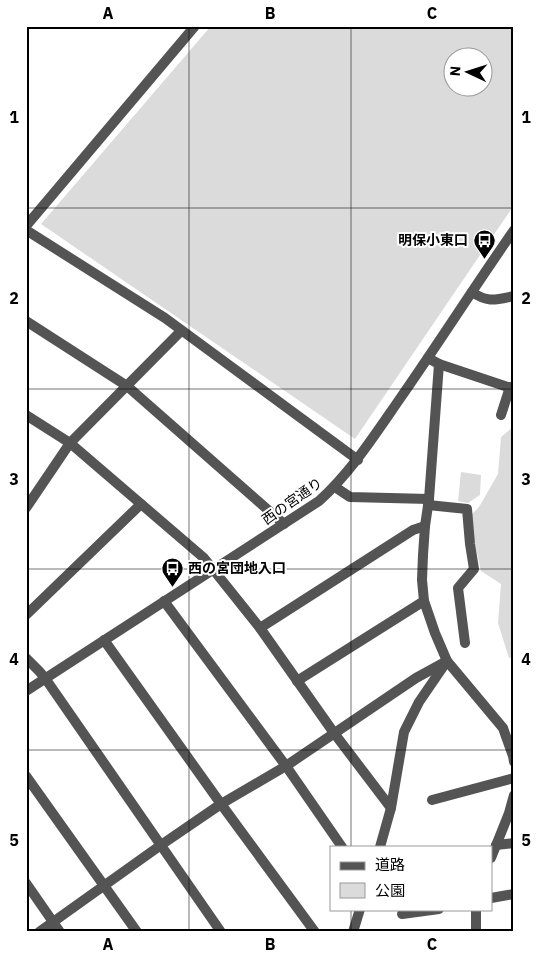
<svg xmlns="http://www.w3.org/2000/svg" width="540" height="958" font-family="'IBM Plex Sans','Noto Sans JP',sans-serif">
	<style>
		.green { fill: #dbdbdb; fill-rule: evenodd }
		.lines { fill: none; stroke-linecap: round; stroke-linejoin: round }
		.minor { stroke: #545454; stroke-width: 10 }
		.tertiary { stroke: #545454; stroke-width: 10 }
		.grid { fill: none; stroke: #000; stroke-width: 1; stroke-opacity: 0.55 }
		.labels { text-anchor: middle; dominant-baseline: central; stroke-width: 4; stroke-linejoin: round; paint-order: stroke }
		.poi-label { font-size: 14px; font-weight: bold; fill: #000; stroke: #fff; text-anchor: end }
		.street-label { font-size: 14px; fill: #000; stroke: #fff }
		.neatline { fill: none; stroke: #000; stroke-width: 2 }
		.grid-label { font-size: 16px; text-anchor: middle; font-weight: bold; fill: #000 }
	</style>
	<rect width="100%" height="100%" fill="#fff"/>
	<!-- green -->
	<g class="green">
		<path d="M211 26H514V205L355 439 41 224ZM452 58H482V88H452Z"/>
		<path d="M514 426V657L509 658 498 623 501 584 481 571 469 517 479 507 498 474 501 437Z"/>
		<path d="M461 472 481 475 480 495 468 503 458 501Z"/>
	</g>
	<g class="lines">
		<!-- minor -->
		<g class="minor">
			<path d="M26 226 195 26"/>
			<path d="M26 230 165 318 358 460"/>
			<path d="M472 292C488 303 495 300 514 296"/>
			<path d="M26 321 127 386 284 524"/>
			<path d="M428 358 439 364 429 499 425 526 423 555 422 580 424 601 435 633 447 661 503 728 513 756 514 762"/>
			<path d="M439 364 514 389"/>
			<path d="M26 415 70 443 204 558 260 628 334 733 391 808"/>
			<path d="M501 415 510 387H514"/>
			<path d="M335 487 350 497 429 499"/>
			<path d="M428 505 467 509 470 544 474 569 458 588 465 643"/>
			<path d="M26 508 70 443 181 331"/>
			<path d="M164 601 286 766 342 847"/>
			<path d="M26 615 141 504"/>
			<path d="M260 628 413 530 425 526"/>
			<path d="M104 640 221 804 315 932"/>
			<path d="M26 658 39 671 45 678 221 932"/>
			<path d="M297 681 424 601"/>
			<path d="M26 776 137 932"/>
			<path d="M432 800 514 778"/>
			<path d="M496 845 514 843"/>
			<path d="M380 847 391 808 404 732 419 702 445 664"/>
			<path d="M491 858 509 813 514 795"/>
			<path d="M26 883 60 932"/>
			<path d="M491 898 514 894"/>
			<path d="M402 914 439 909"/>
			<path d="M39 932 161 845 221 804 286 766 416 678 447 661"/>
			<path d="M353 932 360 909"/>
			<path d="M476 932V909"/>
		</g>
		<!-- tertiary -->
		<path class="tertiary" d="M26 691 319 501C351 472 374 436 399 400 438 344 475 286 514 230"/>
	</g>
	<!-- grid -->
	<path class="grid" d="M189 26V932M351 26V847M26 208H514M26 389H514M26 569H514M26 750H514M351 909V932"/>
	<!-- icons -->
	<defs>
		<symbol id="bus-pin" viewBox="-11 -11 22 30"><path d="M0 17L-7.5 6A9.5 9.5 0 1 1 7.5 6Z" fill="#000" stroke="#fff"/><path d="M-5-6H5V4H4V6H2V4H-2V6H-4V4H-5ZM-3.5-4V0h7V-4ZM-3.5 1.2v1.5H-2V1.2ZM2 1.2v1.5H3.5V1.2Z" fill="#fff"/></symbol>
	</defs>
	<g fill-rule="evenodd">
		<use href="#bus-pin" x="472" y="228" width="25" height="34"/>
		<use href="#bus-pin" x="160" y="556" width="25" height="34"/>
	</g>
	<g class="labels">
		<!-- poi labels -->
		<g class="poi-label">
			<text x="468" y="240">明保小東口</text>
			<text x="188" y="568" text-anchor="start">西の宮団地入口</text>
		</g>
		<!-- street labels -->
		<g class="street-label">
			<text transform="translate(292 501) rotate(-35)">西の宮通り</text>
		</g>
	</g>
	<!-- border -->
	<rect width="540" height="958" fill="none" stroke="#ffffff" stroke-width="55"/>
	<!-- legend -->
	<rect x="330" y="846" width="162" height="65" fill="#ffffff" stroke="#999999"/>
	<rect x="340" y="862" width="25" height="8" fill="#545454" stroke="#999999"/>
	<text x="375" y="870" font-size="15" fill="#000000">道路</text>
	<rect x="340" y="883" width="25" height="15" fill="#dbdbdb" stroke="#999999"/>
	<text x="375" y="896" font-size="15" fill="#000000">公園</text>
	<!-- north arrow -->
	<g transform="translate(468 72) rotate(274)"><circle r="24" fill="#ffffff" stroke="#999999"/>
	<path d="M0-4L9 19L0 12L-9 19Z" fill="#000000"/>
	<text y="-8" font-size="14" font-weight="bold" text-anchor="middle" fill="#000000">N</text>
	</g>
	<rect x="28" y="28" width="484" height="902" class="neatline"/>
	<g class="grid-label">
		<text x="108" y="19">A</text>
		<text x="270" y="19">B</text>
		<text x="432" y="19">C</text>
		<text x="14" y="123">1</text>
		<text x="526" y="123">1</text>
		<text x="14" y="304">2</text>
		<text x="526" y="304">2</text>
		<text x="14" y="485">3</text>
		<text x="526" y="485">3</text>
		<text x="14" y="665">4</text>
		<text x="526" y="665">4</text>
		<text x="14" y="846">5</text>
		<text x="526" y="846">5</text>
		<text x="108" y="950">A</text>
		<text x="270" y="950">B</text>
		<text x="432" y="950">C</text>
	</g>
</svg>
